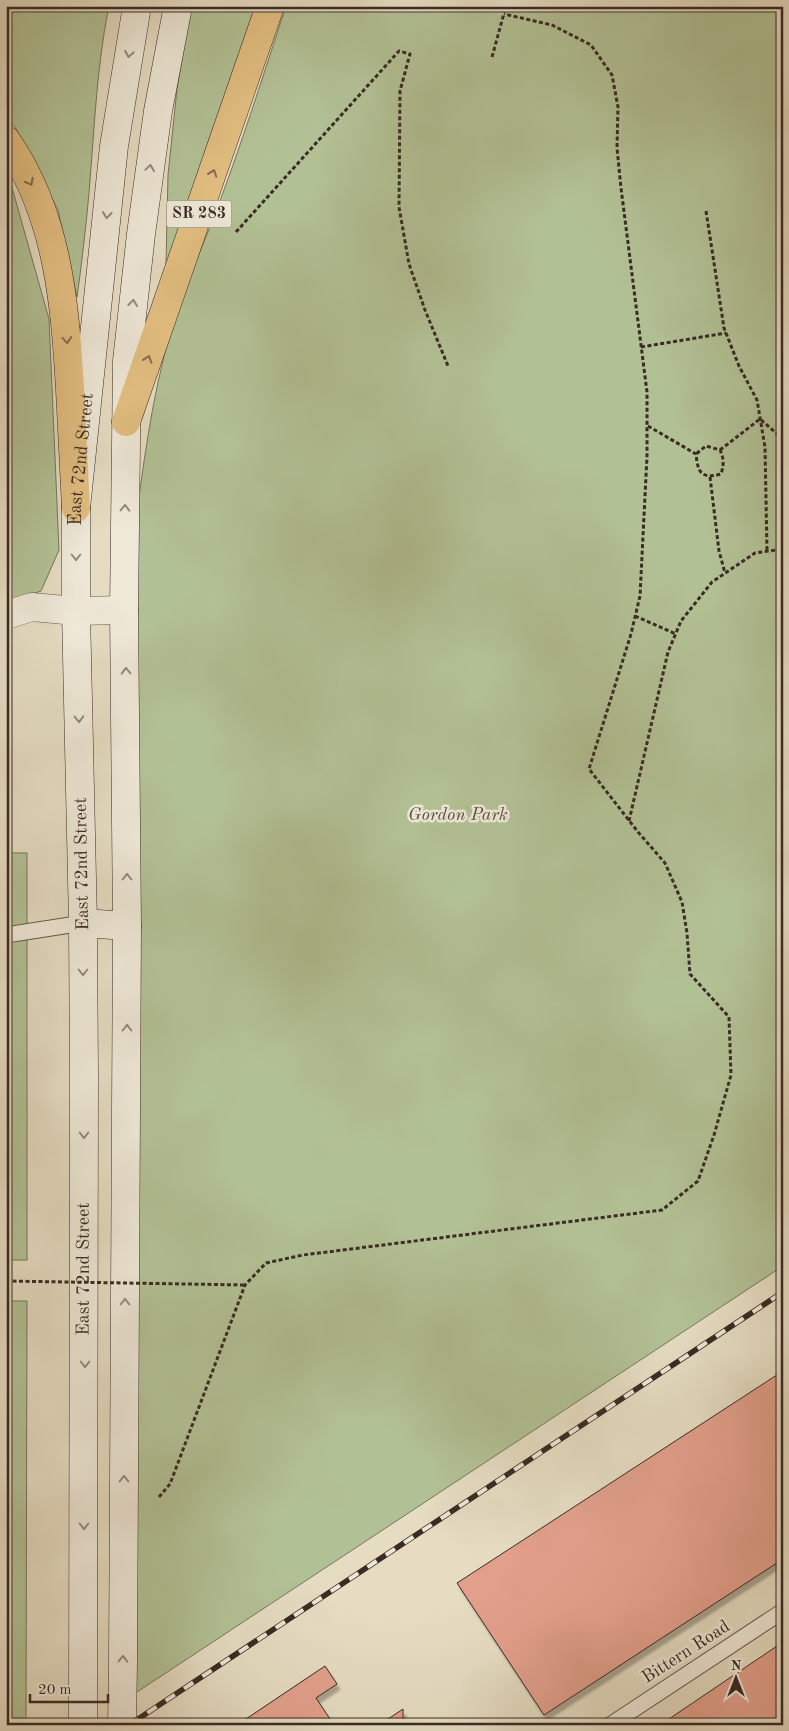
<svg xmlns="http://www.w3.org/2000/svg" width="789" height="1731" font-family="'Old Standard TT',serif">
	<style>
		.green { fill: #b2c195; stroke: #76765c }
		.building { fill: #e2a08c; stroke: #3a2b24; filter: url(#shadow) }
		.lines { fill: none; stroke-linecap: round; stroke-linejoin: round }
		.service-casing { stroke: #65574c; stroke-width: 17 }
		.minor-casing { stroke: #65574c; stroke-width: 29 }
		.secondary-casing { stroke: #3a2b24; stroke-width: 29 }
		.motorway-casing { stroke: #3a2b24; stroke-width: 29 }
		.path { stroke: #3a2b24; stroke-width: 3; stroke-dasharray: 4 2.5; stroke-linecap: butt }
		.service { stroke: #eee8d7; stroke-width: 15 }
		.minor { stroke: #eee8d7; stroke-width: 28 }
		.secondary { stroke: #eee8d7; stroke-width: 28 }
		.motorway { stroke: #e2be81; stroke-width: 28 }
		.rail-casing { stroke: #3a2b24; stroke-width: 5.5 }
		.rail { stroke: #eee8d7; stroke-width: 4; stroke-dasharray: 11; stroke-linecap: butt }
		.path-bridge { stroke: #3a2b24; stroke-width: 3; stroke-dasharray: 4 2.5; stroke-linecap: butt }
		.oneway { stroke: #948a7e }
		.oneway2 { stroke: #866d4e }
		.labels { text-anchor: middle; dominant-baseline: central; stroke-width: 5; stroke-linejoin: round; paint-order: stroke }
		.shield { fill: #eee8d7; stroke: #70645a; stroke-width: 1 }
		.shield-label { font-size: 16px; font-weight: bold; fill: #3a2b24 }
		.street-label { font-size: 18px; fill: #3a2b24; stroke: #eee8d7 }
		.park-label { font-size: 18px; font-style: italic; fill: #585040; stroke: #eee8d7 }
	</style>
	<defs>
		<filter id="shadow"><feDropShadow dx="3" dy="5.5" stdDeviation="1" flood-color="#0004"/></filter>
	</defs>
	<rect width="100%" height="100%" fill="#e5dcc2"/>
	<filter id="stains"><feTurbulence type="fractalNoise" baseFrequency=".004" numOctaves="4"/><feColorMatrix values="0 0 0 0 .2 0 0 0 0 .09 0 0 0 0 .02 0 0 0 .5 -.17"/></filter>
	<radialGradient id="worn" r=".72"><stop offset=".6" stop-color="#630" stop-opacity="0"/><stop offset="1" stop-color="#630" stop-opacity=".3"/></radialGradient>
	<!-- green -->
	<g class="green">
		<path d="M6 6H109C95 74 94 145 87 214 84 242 81 269 77 297L58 210 15 127 6 117Z"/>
		<path d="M191 6H259L179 256 166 264 168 175 177 89Z"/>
		<path d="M286 6H783V1266L134 1694 133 540C143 470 151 398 171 331 183 291 200 253 215 214 241 146 263 76 286 6Z"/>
		<path d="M6 177 11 184 49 319 59 550 41 591 6 603Z"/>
		<rect x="6" y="853" width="21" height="407"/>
		<path d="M6 1301H27L26 1721 20 1725H6Z"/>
	</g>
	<!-- building -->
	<g class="building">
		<path d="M783 1371V1559L544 1715 457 1583Z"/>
		<path d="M783 1642V1725H660Z"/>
		<path d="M325 1666 337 1684 316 1698 334 1725H237Z"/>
		<path d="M403 1709V1725H379Z"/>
	</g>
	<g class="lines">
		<defs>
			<g id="service">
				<path d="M6 935 83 923"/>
				<path d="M610 1725 783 1611"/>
			</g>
			<path id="minor" d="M6 615 32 607 76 611 124 610"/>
			<g id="secondary">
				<path d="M83 923 127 926"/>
				<path id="s1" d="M83 1725 84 1076 83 923 76 611V508L114 146 137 6"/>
				<path d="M122 1725 123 1663 127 926 124 610 127 361 141 234 158 111 178 6"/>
			</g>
			<g id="motorway">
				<path d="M6 140C58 214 65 304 70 390 72 430 74 469 76 508"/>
				<path d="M126 422 270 6"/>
			</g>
		</defs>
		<!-- service casing -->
		<use href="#service" class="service-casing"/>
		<!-- minor casing -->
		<use href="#minor" class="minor-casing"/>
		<!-- secondary casing -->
		<use href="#secondary" class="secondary-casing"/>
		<!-- motorway casing -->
		<use href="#motorway" class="motorway-casing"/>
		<!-- path -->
		<g class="path">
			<path d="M492 57 506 6"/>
			<path d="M706 211 724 328 739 366 757 400 765 447 767 551"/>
			<path d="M236 232 399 51 410 54 400 91 399 207 409 264 425 310 448 366"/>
			<path d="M641 347 726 333"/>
			<path d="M648 426 696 454C698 473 701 479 721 474 724 465 724 458 720 450L706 446 696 454"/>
			<path d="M720 450 760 419 783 439"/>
			<path d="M710 477 719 551 725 573"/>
			<path d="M635 616 676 634"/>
			<path d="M629 821 668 652 681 621 712 582 755 553 783 549"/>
			<path d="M159 1497 170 1484 245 1285 266 1263 303 1255 662 1210 698 1181 714 1135 731 1075 729 1017 690 974 687 933 682 902 665 863 638 832 589 769 631 634 640 596 647 456V392L621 188 617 148 618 107 612 75 591 45 552 25 504 14"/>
		</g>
		<!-- service -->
		<use href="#service" class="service"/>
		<!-- minor -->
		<use href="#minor" class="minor"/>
		<!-- secondary -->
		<use href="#secondary" class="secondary"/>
		<!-- motorway -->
		<use href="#motorway" class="motorway"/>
		<defs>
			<path id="rail" d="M129 1725 783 1292"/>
		</defs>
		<!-- rail casing -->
		<use href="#rail" class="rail-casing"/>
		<!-- rail -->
		<use href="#rail" class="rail"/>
		<!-- path-bridge -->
		<path class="path-bridge" d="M6 1281 245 1285"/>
	</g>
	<!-- one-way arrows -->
	<defs><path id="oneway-chevron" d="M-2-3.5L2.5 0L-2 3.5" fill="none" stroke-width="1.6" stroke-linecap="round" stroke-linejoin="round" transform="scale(1.25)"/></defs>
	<g class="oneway">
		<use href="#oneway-chevron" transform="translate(129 54) rotate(99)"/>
		<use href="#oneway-chevron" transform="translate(150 168) rotate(-82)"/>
		<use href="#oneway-chevron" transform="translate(107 215) rotate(96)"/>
		<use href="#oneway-chevron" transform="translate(133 303) rotate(-84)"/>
		<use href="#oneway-chevron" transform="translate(125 508) rotate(-89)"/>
		<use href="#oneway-chevron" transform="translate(76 557) rotate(90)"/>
		<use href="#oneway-chevron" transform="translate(126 671) rotate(-91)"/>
		<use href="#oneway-chevron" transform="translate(79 719) rotate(89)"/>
		<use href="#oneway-chevron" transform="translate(127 877) rotate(-90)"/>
		<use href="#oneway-chevron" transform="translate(83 972) rotate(90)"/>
		<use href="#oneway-chevron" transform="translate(127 1028) rotate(-90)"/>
		<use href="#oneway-chevron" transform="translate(84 1135) rotate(90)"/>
		<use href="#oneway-chevron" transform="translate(125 1302) rotate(-90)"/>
		<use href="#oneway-chevron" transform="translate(85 1364) rotate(90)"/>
		<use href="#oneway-chevron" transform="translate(124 1479) rotate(-90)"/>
		<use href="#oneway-chevron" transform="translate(84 1526) rotate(90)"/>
		<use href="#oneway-chevron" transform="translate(123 1659) rotate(-89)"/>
	</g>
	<g class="oneway2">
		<use href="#oneway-chevron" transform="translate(213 173) rotate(-71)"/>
		<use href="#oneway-chevron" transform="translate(30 182) rotate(62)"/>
		<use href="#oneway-chevron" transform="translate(67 340) rotate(85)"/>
		<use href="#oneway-chevron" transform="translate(148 359) rotate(-71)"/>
	</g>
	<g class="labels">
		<!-- shield labels -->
		<rect class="shield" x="166.5" y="200.5" width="65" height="27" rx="4"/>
		<g class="shield-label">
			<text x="199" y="214">SR 283</text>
		</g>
		<!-- street labels -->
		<g class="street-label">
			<text stroke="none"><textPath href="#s1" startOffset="1266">East 72nd Street</textPath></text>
			<text transform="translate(82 864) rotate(-91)">East 72nd Street</text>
			<text stroke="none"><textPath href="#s1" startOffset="456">East 72nd Street</textPath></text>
			<text transform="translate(686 1652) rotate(-33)">Bittern Road</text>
		</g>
		<!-- park labels -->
		<g class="park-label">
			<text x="458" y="815">Gordon Park</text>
		</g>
	</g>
	<!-- margin -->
	<rect width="789" height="1731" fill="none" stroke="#e5dcc2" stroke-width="25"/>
	<rect x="8" y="8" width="774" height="1716" fill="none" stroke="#3a2b24" stroke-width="2.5"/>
	<rect x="12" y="12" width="764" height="1706" fill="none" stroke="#3a2b24"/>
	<!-- north arrow -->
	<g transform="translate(736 1678)" stroke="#eee8d7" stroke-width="4" paint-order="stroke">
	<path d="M0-4L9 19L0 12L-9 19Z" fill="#3a2b24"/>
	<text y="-8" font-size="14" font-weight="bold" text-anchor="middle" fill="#3a2b24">N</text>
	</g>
	<!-- scale -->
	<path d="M30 1694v8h78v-8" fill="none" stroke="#3a2b24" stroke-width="2.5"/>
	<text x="38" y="1694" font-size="15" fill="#3a2b24" stroke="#eee8d7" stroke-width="4" paint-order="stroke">20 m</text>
	<rect width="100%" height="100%" filter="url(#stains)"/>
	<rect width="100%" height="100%" fill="url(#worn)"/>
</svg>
